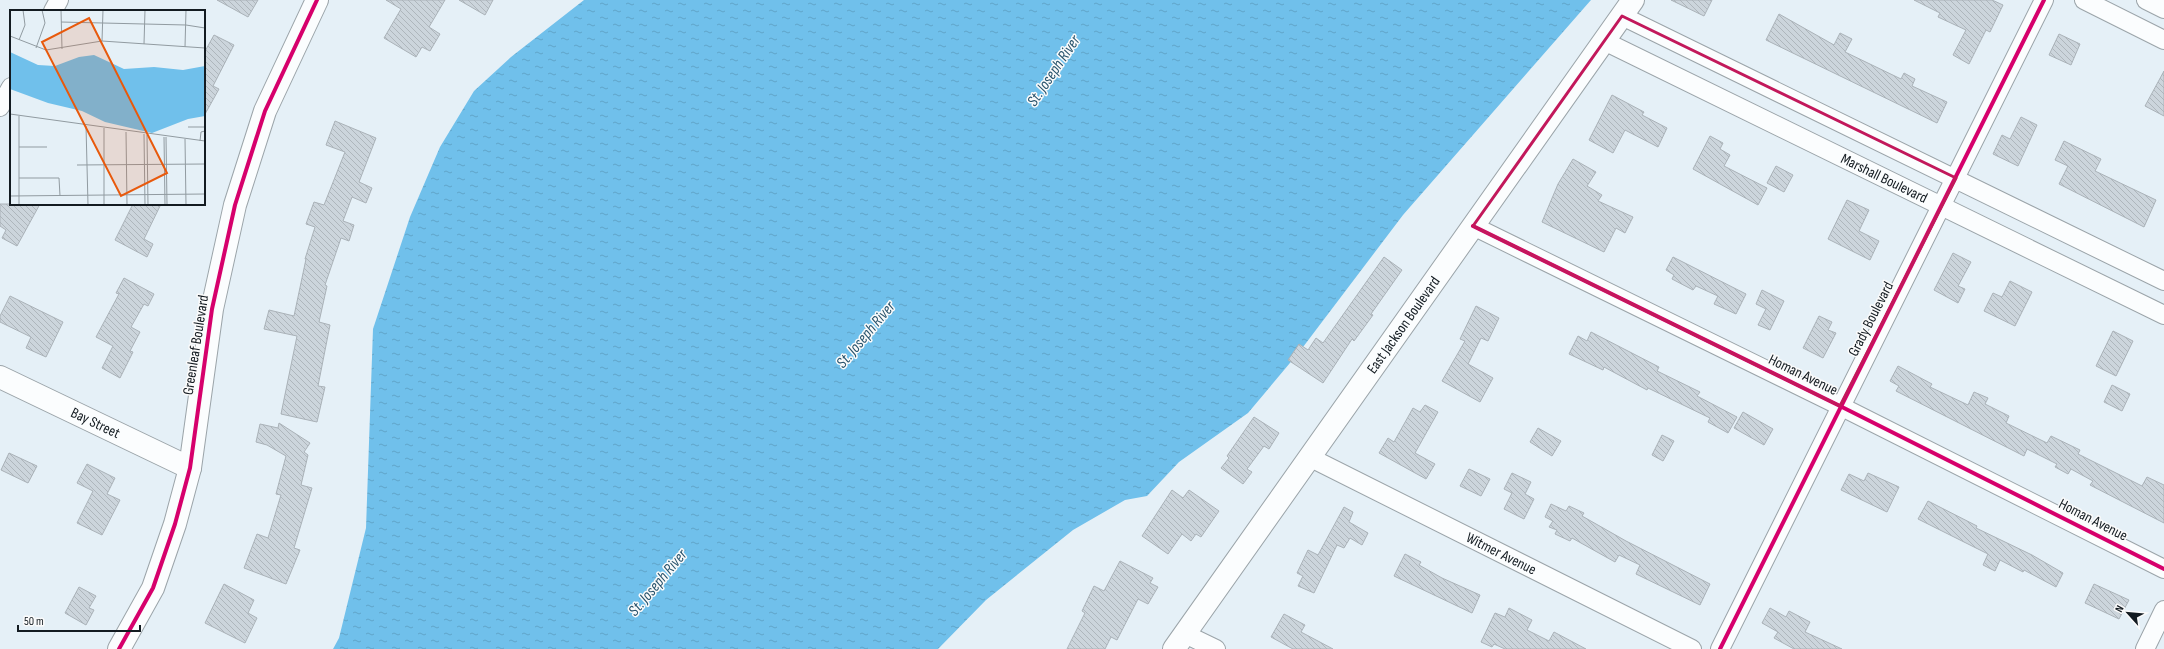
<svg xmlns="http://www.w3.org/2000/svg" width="2164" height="649" font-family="'Sofia Sans Condensed',sans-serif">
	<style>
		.water { fill: url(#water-ripples) }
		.building { fill: url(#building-back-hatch); stroke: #aab2b8 }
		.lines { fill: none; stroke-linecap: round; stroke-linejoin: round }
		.street-casing { stroke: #9ba4a9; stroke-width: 20 }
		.secondary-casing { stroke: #9ba4a9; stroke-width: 24 }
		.street { stroke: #fbfdfe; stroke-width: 18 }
		.secondary { stroke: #fbfdfe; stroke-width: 22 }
		.cycleway-casing { stroke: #fbfbfb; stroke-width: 6 }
		.cycleway { stroke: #d6006c; stroke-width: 4 }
		.marked { fill: none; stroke: #c2185b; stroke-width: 3; stroke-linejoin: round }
		.labels { text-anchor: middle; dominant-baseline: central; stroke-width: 3; stroke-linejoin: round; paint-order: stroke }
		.street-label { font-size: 15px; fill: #131b21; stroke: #fbfbfb }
		.water-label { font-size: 16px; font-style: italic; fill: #2a556e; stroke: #fbfbfb }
		.inset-road { fill: none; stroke: #919ba1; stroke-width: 1 }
		.view { fill: #e8590c; fill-opacity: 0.15; stroke: #e8590c; stroke-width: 2 }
		.inset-edge { fill: none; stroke: #131b21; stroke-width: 2 }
	</style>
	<defs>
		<pattern id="water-ripples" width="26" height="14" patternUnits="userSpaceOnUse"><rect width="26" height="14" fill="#70c0eb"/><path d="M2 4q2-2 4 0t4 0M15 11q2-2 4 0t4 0" fill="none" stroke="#60a4c9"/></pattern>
		<pattern id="building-back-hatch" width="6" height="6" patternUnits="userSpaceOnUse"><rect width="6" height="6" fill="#ccd5dc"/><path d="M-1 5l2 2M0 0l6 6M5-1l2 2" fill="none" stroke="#aeb6bc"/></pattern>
	</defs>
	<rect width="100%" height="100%" fill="#e5f0f7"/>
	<!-- water -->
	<path class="water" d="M584 0H1591L1403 215 1300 351 1248 413 1179 462 1147 496 1125 500 1073 530 986 600 938 649H333L339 638 366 528 373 329 410 217 440 147 474 91 511 57Z"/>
	<!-- building -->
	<g class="building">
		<path d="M217 0H258L248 17Z"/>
		<path d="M386 0H445L429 27 440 34 430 51 422 47 416 57 384 38 401 9Z"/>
		<path d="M459 0H493L485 15Z"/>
		<path d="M1671 0H1712L1704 16Z"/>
		<path d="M1914 0H1992L2003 5 1990 32 1986 30 1969 64 1953 55 1966 30 1938 17 1940 13Z"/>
		<path d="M1779 14 1834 45 1840 33 1852 39 1845 52 1901 79 1904 73 1915 79 1912 86 1947 102 1937 123 1766 40Z"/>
		<path d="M2059 34 2080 44 2071 65 2049 55Z"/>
		<path d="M214 35 234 45 213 86 219 89 204 116V53Z"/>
		<path d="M2164 71V116L2145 106Z"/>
		<path d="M1612 95 1644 112 1642 115 1667 128 1658 147 1625 130 1613 153 1589 140Z"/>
		<path d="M2021 117 2037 125 2018 166 1993 154 2002 135 2010 139Z"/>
		<path d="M335 121 376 138 359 182 372 188 366 203 352 197 343 221 354 225 349 241 341 238 325 285 327 286 319 322 330 325 318 386 325 387 317 422 281 414 297 336 264 329 269 310 294 316 306 259H305L315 227 306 224 314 202 324 205 345 152 326 145Z"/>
		<path d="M1710 136 1723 143 1720 149 1730 155 1724 166 1767 188 1758 205 1693 169Z"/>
		<path d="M2064 141 2101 159 2095 171 2156 200 2144 227 2059 184 2068 166 2055 160Z"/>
		<path d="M1573 159 1596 172 1587 186 1602 195 1598 201 1633 217 1625 233 1616 228 1604 252 1542 222 1558 184Z"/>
		<path d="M1776 166 1793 175 1784 192 1767 183Z"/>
		<path d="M1847 200 1869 210 1859 231 1879 241 1870 260 1828 239Z"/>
		<path d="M0 204H40L17 246 2 238 6 230 0 226Z"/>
		<path d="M133 204H161L144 239 153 244 147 257 115 240Z"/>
		<path d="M1953 253 1971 262 1958 286 1965 289 1958 303 1934 290Z"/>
		<path d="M1384 257 1402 270 1371 314 1373 315 1354 341 1352 339 1323 383 1288 360 1299 344 1308 350 1316 338 1323 343Z"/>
		<path d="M1673 257 1746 294 1736 314 1714 304 1718 296 1696 286 1693 290 1672 279 1674 275 1666 270Z"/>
		<path d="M124 278 154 294 148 306 144 304 131 327 140 332 130 351 133 352 120 378 102 368 113 346 96 337 119 294 116 293Z"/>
		<path d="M2010 281 2032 292 2015 326 1984 311 1993 293 2002 297Z"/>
		<path d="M1762 290 1784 301 1770 330 1758 325 1766 309 1756 304Z"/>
		<path d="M10 296 63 322 46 357 26 348 31 337 0 322V316Z"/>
		<path d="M1476 306 1499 318 1488 341 1481 338 1468 364 1493 378 1480 402 1442 381 1465 341 1460 339Z"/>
		<path d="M1819 316 1832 322 1828 330 1836 333 1823 358 1803 348Z"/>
		<path d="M2113 331 2133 341 2116 376 2096 366Z"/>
		<path d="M1591 332 1659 367 1657 371 1700 392 1697 396 1737 417 1728 433 1708 422 1710 418 1648 388 1647 390 1604 367 1603 370 1569 354 1578 336 1587 341Z"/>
		<path d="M1898 366 1932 384 1930 387 1968 405 1974 392 1988 398 1985 404 2009 416 2006 423 2047 443 2051 436 2080 450 2078 454 2142 486 2147 477 2164 485V523L2090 485 2093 481 2071 469 2068 474 2055 467 2057 464 2027 449 2024 456 1896 391 1899 386 1890 381Z"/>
		<path d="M2112 385 2130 394 2122 411 2104 402Z"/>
		<path d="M1425 405 1438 412 1415 453 1435 464 1426 479 1379 453 1388 438 1394 442 1413 408 1420 412Z"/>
		<path d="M1743 412 1773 429 1764 445 1734 428Z"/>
		<path d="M1254 417 1279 433 1269 449 1264 446 1247 469 1252 472 1243 484 1221 468 1229 458 1227 456Z"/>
		<path d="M279 423 310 443 304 452 308 455 301 485 312 488 294 548 300 550 286 584 244 568 257 534 268 538 281 495 276 494 286 456 267 445 256 442 260 424 278 428Z"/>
		<path d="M1538 428 1561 441 1552 456 1530 442Z"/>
		<path d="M1662 435 1674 441 1663 461 1652 455Z"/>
		<path d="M9 453 37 466 28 483 1 470Z"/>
		<path d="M87 464 115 478 107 494 120 500 102 535 77 523 93 491 77 483Z"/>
		<path d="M1469 469 1490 479 1481 496 1460 486Z"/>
		<path d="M1512 473 1531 482 1525 494 1534 499 1524 519 1504 509 1512 493 1504 489Z"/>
		<path d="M1868 473 1899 487 1887 512 1841 490 1849 474 1864 481Z"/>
		<path d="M1172 490 1183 498 1189 490 1219 511 1201 537 1196 534 1191 541 1182 534 1168 554 1142 536Z"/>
		<path d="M1928 501 1977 526 1976 528 2032 555 2063 573 2056 587 2024 570 2023 572 2000 560 1995 571 1983 565 1988 554 1918 519Z"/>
		<path d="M1551 504 1566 511 1569 506 1584 513 1582 516 1626 541 1710 584 1700 605 1636 574 1640 565 1619 555 1615 562 1572 538 1570 541 1555 534 1557 530 1549 527 1553 521 1545 517Z"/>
		<path d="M1344 507 1353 512 1349 522 1368 533 1362 545 1350 538 1344 548 1337 545 1314 593 1298 586 1303 576 1297 573 1308 550 1318 555Z"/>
		<path d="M1405 554 1421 562 1419 565 1442 578 1480 595 1472 613 1394 576Z"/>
		<path d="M1120 561 1153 578 1150 583 1158 587 1148 604 1138 599 1117 640 1111 637 1105 649H1067L1085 613 1082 611 1094 586 1104 591Z"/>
		<path d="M224 584 254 600 248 613 257 618 245 643 205 623Z"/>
		<path d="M2094 584 2129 600 2119 619 2085 603Z"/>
		<path d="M79 587 96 596 89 608 94 610 86 625 65 613Z"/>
		<path d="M1509 608 1532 620 1527 630 1549 641 1554 632 1586 649H1505L1494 644 1492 647 1481 642 1495 613 1505 617Z"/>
		<path d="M1770 608 1786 617 1789 611 1810 622 1805 632 1842 649H1794L1774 638 1778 632 1762 623Z"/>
		<path d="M1284 614 1305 625 1301 632 1333 649H1293L1271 637Z"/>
	</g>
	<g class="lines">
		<defs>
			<g id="street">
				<path d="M2084 0 2164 40"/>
				<path d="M2146 0 2164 9"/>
				<path d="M53 11 59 0"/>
				<path d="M1622 16 2164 281"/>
				<path id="s1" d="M1604 41 2164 315"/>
				<path d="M0 107 11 87"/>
				<path d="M1473 226 1840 406 2164 569"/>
				<path id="s2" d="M1309 457 1692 649"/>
				<path d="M1185 634 1216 649"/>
				<path d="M1720 649 2044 0"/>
				<path d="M2145 649 2164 610"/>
			</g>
			<g id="secondary">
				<path id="s3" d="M0 377 190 468"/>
				<path d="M119 649 153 588 175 524 190 468 212 309 235 205 265 111 317 0"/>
				<path id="s4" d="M1174 649 1633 0"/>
			</g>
		</defs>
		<!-- street casing -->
		<use href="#street" class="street-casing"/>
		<!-- secondary casing -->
		<use href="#secondary" class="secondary-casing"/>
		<!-- street -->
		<use href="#street" class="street"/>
		<!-- secondary -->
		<use href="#secondary" class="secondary"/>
		<defs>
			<g id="cycleway">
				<path d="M1473 226 1840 406 2164 569"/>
				<path d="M119 649 153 588 175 524 190 468 212 309 235 205 265 111 317 0"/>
				<path d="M1720 649 2044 0"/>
			</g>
		</defs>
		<!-- cycleway casing -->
		<use href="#cycleway" class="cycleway-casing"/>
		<!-- cycleway -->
		<use href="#cycleway" class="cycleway"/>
	</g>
	<!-- marked area -->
	<path class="marked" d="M1622 16 1956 178 1840 406 1473 226Z"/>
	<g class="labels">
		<!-- street labels -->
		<g class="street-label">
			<text stroke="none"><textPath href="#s1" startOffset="312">Marshall Boulevard</textPath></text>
			<text transform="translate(1871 319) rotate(-63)">Grady Boulevard</text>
			<text stroke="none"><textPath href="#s4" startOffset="397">East Jackson Boulevard</textPath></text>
			<text transform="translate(196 345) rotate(-81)">Greenleaf Boulevard</text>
			<text transform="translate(1803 375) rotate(26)">Homan Avenue</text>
			<text stroke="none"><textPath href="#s3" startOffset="106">Bay Street</textPath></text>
			<text transform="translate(2093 520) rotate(27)">Homan Avenue</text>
			<text stroke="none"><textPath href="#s2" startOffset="215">Witmer Avenue</textPath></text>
		</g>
		<!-- water labels -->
		<g class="water-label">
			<text transform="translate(1054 71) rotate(-56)">St. Joseph River</text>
			<text transform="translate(866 335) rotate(-50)">St. Joseph River</text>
			<text transform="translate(658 583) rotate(-50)">St. Joseph River</text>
		</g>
	</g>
	<!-- overview -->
	<g transform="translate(10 10)">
		<rect width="195" height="195" fill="#e5f0f7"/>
		<path d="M0 42 28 55 45 56 69 47 84 45 114 59 144 57 173 60 195 56V106L178 109 142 123 95 112 72 101 38 93 0 79Z" fill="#70c0eb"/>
		<path class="inset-road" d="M51 0 52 39M51 12 176 15 195 18M0 26 36 40 92 31 195 38M9 30 15 15 13 0M92 31 93 0M134 34 135 0M175 37 176 0M26 38 35 13 32 0M0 104 195 131M9 106V195M76 116 78 195M178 117H195M94 118V195M116 122 117 195M134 124 135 195M137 125 138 195M154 127 155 195M156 127 157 195M175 129 176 195M190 131 191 122 195 121M9 137H37M67 155 195 154M9 168H49L50 186M0 186 195 184"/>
		<path class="view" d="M79 8 157 163 111 186 32 32Z"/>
		<rect width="195" height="195" class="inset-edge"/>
	</g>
	<!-- north arrow -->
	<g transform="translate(2128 613) rotate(297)" stroke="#fbfbfb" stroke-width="3" paint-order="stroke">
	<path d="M0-3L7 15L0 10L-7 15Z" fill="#131b21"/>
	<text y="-6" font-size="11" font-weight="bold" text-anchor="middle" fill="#131b21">N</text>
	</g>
	<!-- scale -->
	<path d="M18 625v6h122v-6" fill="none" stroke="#131b21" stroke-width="2"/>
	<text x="24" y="625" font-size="12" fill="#131b21" stroke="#fbfbfb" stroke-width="3" paint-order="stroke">50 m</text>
</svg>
